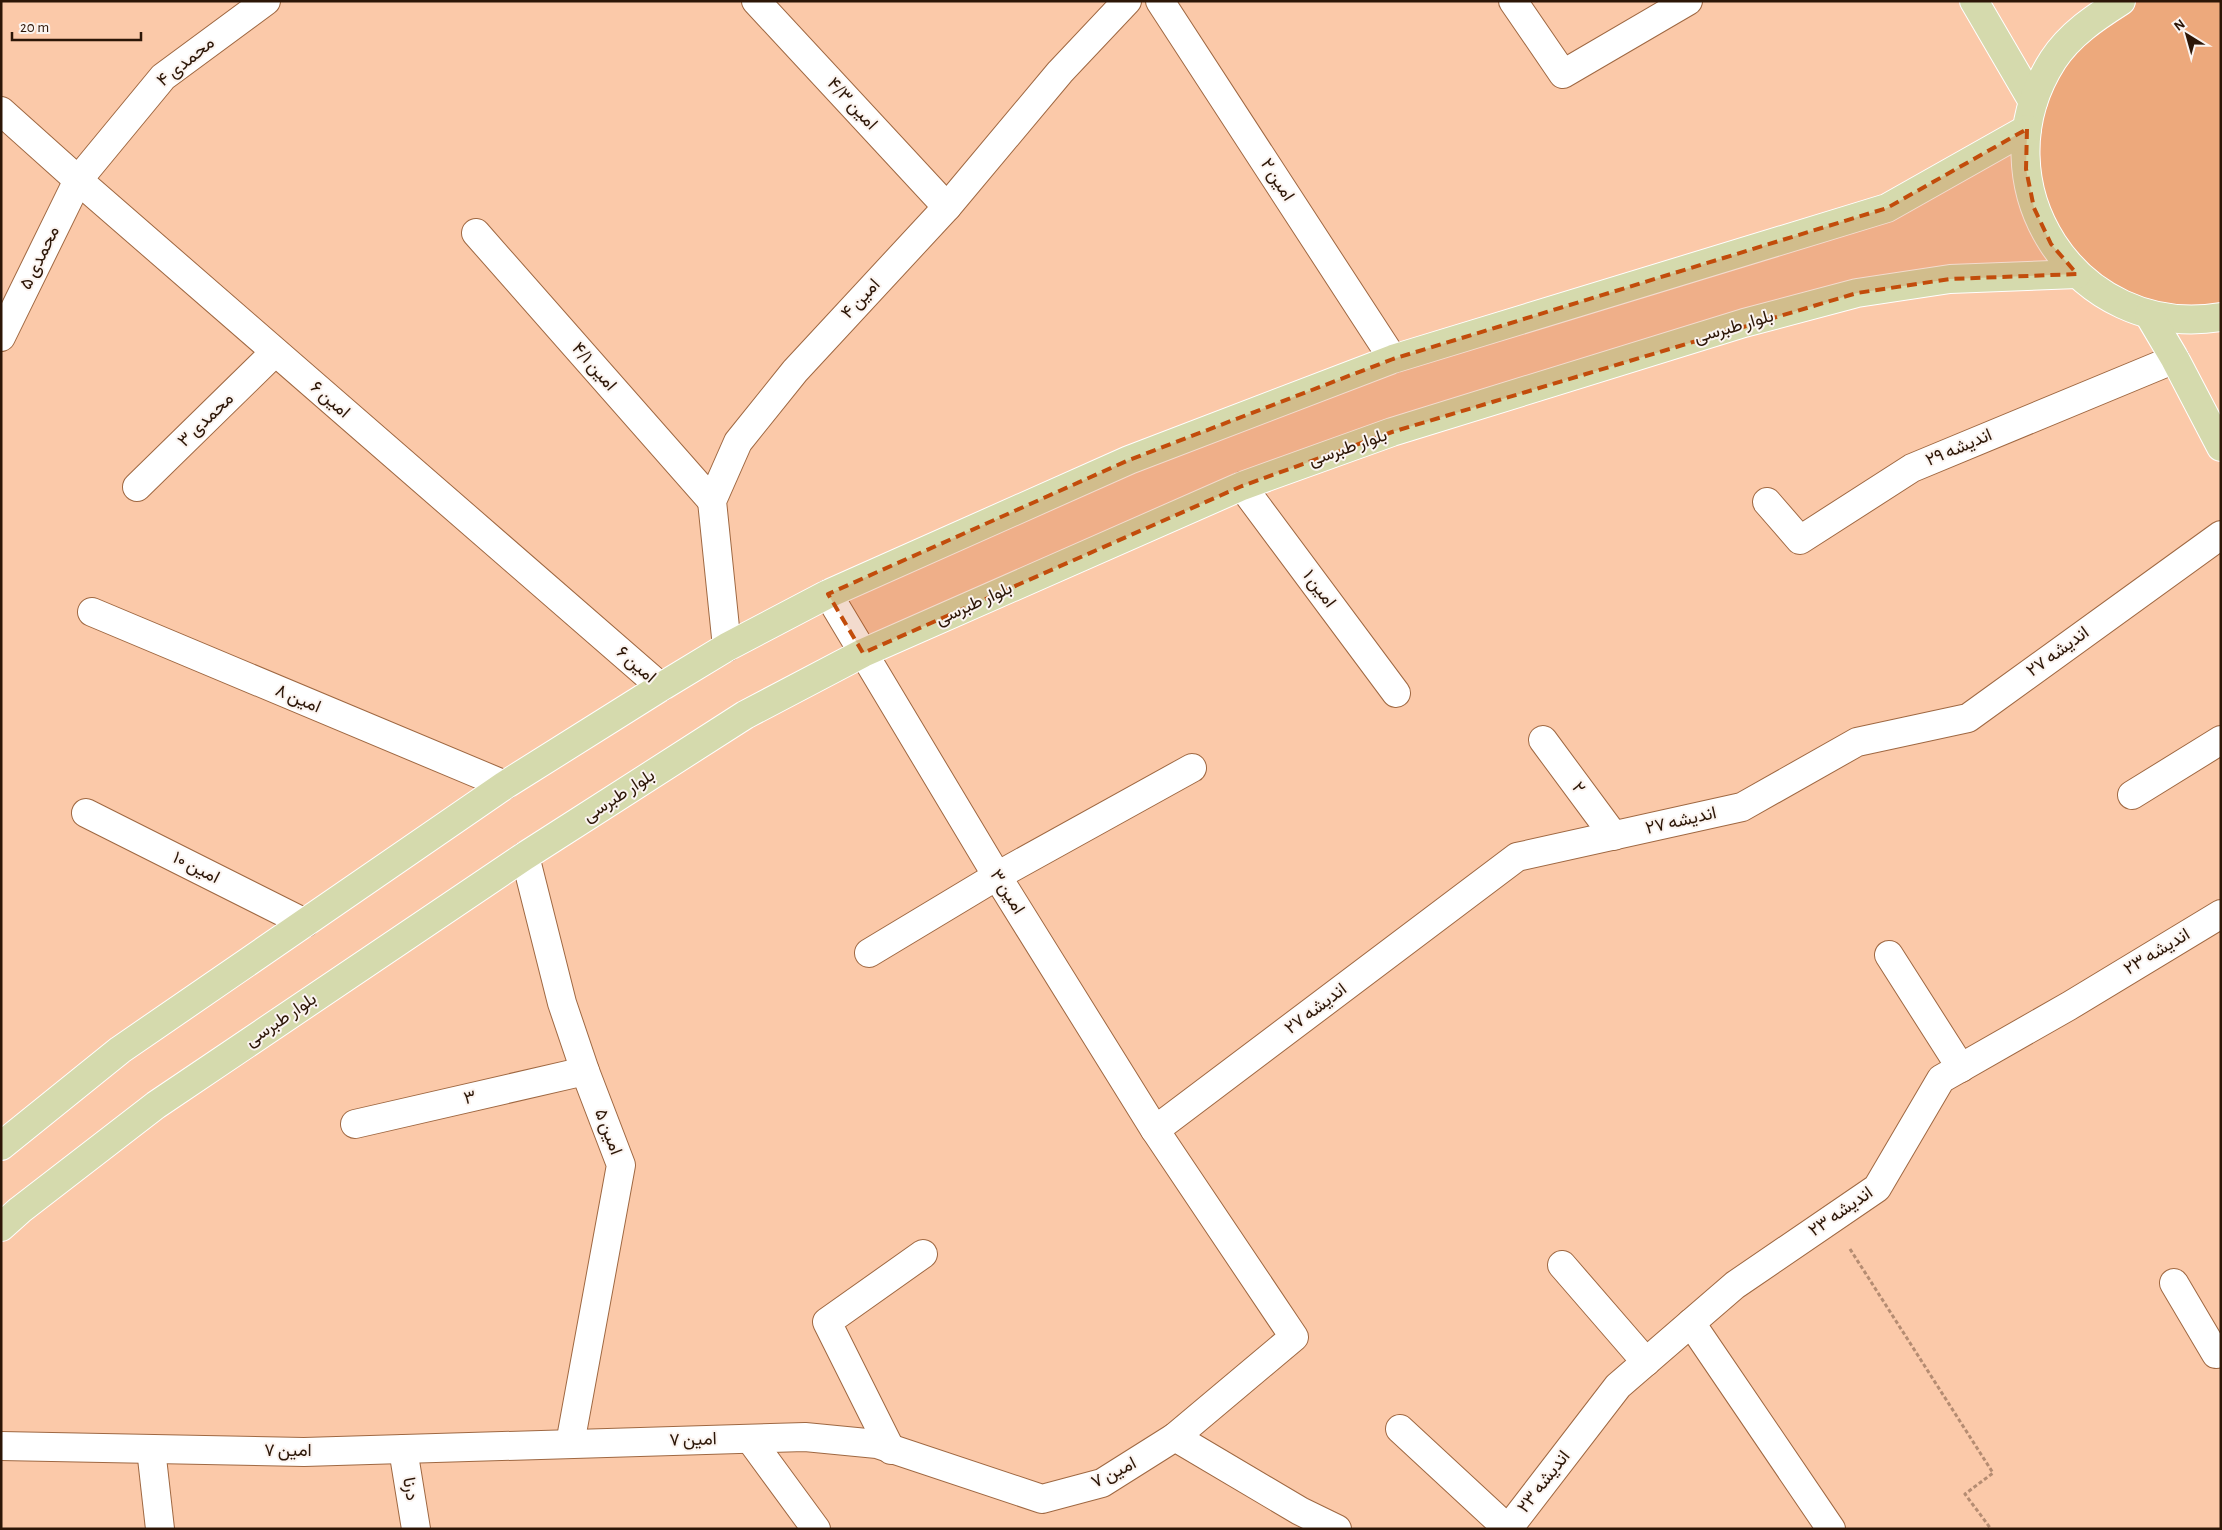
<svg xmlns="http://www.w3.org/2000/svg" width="2222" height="1530" font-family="'Alegreya Sans',Vazirmatn,sans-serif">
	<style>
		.green { fill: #eda97c }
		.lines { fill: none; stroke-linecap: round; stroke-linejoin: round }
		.minor-casing { stroke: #9f6842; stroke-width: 30 }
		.major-casing { stroke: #fff; stroke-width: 30 }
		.path { stroke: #b58c72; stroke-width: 3; stroke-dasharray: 4 2.5; stroke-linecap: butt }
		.minor { stroke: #fff; stroke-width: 28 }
		.major { stroke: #d5daad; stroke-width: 28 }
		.marked { fill: #c24c0b; fill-opacity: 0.2; stroke: #c24c0b; stroke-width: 4; stroke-dasharray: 10 6; stroke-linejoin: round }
		.labels { text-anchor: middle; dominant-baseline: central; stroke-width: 4; stroke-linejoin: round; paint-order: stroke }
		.street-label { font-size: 18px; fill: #2c1607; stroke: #fbf4f0 }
	</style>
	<rect width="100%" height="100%" fill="#fbc9a9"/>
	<!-- green -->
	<path class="green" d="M2121 1H2221V317L2149 315 2051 244 2027 129 2085 24Z"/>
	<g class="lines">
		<defs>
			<g id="minor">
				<path d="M756 1 947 207"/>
				<path d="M1160 1 1393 359"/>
				<path d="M1513 1 1563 74 1688 1"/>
				<path d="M1 111 78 180 661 687"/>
				<path d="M476 233 712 501"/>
				<path d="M1 337 78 180 163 77 266 1"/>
				<path d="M1242 486 1396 693"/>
				<path d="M137 487 275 352"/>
				<path d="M1767 502 1800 540 1912 468 2175 359"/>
				<path d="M828 594 997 876 1155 1130 1294 1337 1175 1437"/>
				<path d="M92 612 505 785"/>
				<path d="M727 647 712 501 738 442 795 371 947 207 1060 72 1127 1"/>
				<path d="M1543 740 1614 836"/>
				<path d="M2132 795 2221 740"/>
				<path d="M86 813 305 923"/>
				<path d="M525 856 562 1003 585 1071 621 1165 570 1444"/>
				<path d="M869 953 997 876 1192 768"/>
				<path d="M1889 955 1961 1068"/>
				<path d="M355 1124 585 1071"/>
				<path d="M1155 1130 1517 857 1742 807 1857 742 1968 718 2221 535"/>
				<path d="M1562 1265 1646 1362"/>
				<path d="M2174 1283 2216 1354 2221 1351"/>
				<path d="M1691 1323 1831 1529"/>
				<path d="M1400 1429 1508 1529"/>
				<path d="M750 1439 816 1529"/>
				<path d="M1 1446 304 1452 805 1437 877 1444 1042 1499 1102 1483 1175 1437 1300 1511 1337 1529"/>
				<path d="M151 1449 160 1529"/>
				<path d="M403 1449 416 1529"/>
				<path d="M891 1450 827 1322 923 1254"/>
				<path d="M1508 1529 1618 1386 1735 1285 1877 1188 1941 1079 2069 1006 2221 914"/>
			</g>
			<g id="major">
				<path d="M1974 1 2033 102"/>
				<path d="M2121 1C2096 17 2070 34 2053 60 1974 183 2076 341 2221 317"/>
				<path d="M2149 315 2175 359 2221 447"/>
				<path d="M1 1146 120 1050 505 785 661 687 727 647 828 594 1129 460 1393 359 1887 208 2027 129"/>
				<path d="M1 1227 20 1210 156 1105 525 856 745 715 863 653 1242 486 1392 432 1744 323 1857 293 1950 279 2077 274"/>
			</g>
		</defs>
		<!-- minor casing -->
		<use href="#minor" class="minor-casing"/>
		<!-- major casing -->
		<use href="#major" class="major-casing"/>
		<!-- path -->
		<path class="path" d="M1850 1249 1993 1473 1965 1494 1991 1529"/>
		<!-- minor -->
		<use href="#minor" class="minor"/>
		<!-- major -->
		<use href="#major" class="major"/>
	</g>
	<!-- marked area -->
	<path class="marked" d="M2027 129 2026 169 2034 208 2051 244 2077 274 1950 279 1857 293 1392 432 1242 486 863 653 828 594 1129 460 1393 359 1887 208Z"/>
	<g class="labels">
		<!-- street labels -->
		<g class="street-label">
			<text transform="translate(186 62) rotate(-39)">محمدی ۴</text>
			<text transform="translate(852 104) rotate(47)">۴/۳ امین</text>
			<text transform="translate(1277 180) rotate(57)">امین ۲</text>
			<text transform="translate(40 258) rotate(-64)">محمدی ۵</text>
			<text transform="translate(861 299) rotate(-47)">امین ۴</text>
			<text transform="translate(1734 327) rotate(-16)">بلوار طبرسی</text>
			<text transform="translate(594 367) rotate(49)">امین ۴/۱</text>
			<text transform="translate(330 400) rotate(41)">امین ۶</text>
			<text transform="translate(206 420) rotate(-44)">محمدی ۳</text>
			<text transform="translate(1348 448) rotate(-19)">بلوار طبرسی</text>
			<text transform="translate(1959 448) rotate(-23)">اندیشه ۲۹</text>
			<text transform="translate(1319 589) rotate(53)">امین ۱</text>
			<text transform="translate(974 604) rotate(-24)">بلوار طبرسی</text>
			<text transform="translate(2058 652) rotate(-36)">اندیشه ۲۷</text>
			<text transform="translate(636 665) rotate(41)">امین ۶</text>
			<text transform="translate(298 699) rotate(23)">امین ۸</text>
			<text transform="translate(1578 788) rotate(53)">۲</text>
			<text transform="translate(619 796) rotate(-33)">بلوار طبرسی</text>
			<text transform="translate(1681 821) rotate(-13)">اندیشه ۲۷</text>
			<text transform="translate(196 868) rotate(27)">امین ۱۰</text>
			<text transform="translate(1007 892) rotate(58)">امین ۳</text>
			<text transform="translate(2157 952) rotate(-31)">اندیشه ۲۳</text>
			<text transform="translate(1316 1009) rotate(-37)">اندیشه ۲۷</text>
			<text transform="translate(281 1020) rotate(-34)">بلوار طبرسی</text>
			<text transform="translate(470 1098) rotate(-13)">۳</text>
			<text transform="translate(608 1132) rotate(69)">امین ۵</text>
			<text transform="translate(1841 1212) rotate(-35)">اندیشه ۲۳</text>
			<text transform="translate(693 1440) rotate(-2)">امین ۷</text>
			<text x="288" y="1451">امین ۷</text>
			<text transform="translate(1114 1473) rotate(-27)">امین ۷</text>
			<text transform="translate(1544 1482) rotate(-52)">اندیشه ۲۳</text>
			<text transform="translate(410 1489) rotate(80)">درنا</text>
		</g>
	</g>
	<!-- border -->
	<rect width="2222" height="1530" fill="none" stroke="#2c1607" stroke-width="5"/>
	<!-- north arrow -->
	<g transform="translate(2187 35) rotate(323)" stroke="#fbf4f0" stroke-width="4" paint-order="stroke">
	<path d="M0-4L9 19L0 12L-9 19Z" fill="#2c1607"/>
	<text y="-8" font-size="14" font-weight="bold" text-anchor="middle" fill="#2c1607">N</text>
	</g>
	<!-- scale -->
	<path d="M12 32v8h129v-8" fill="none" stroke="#2c1607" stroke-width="2.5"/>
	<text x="20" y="32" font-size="15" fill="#2c1607" stroke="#fbf4f0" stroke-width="4" paint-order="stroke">20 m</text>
</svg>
